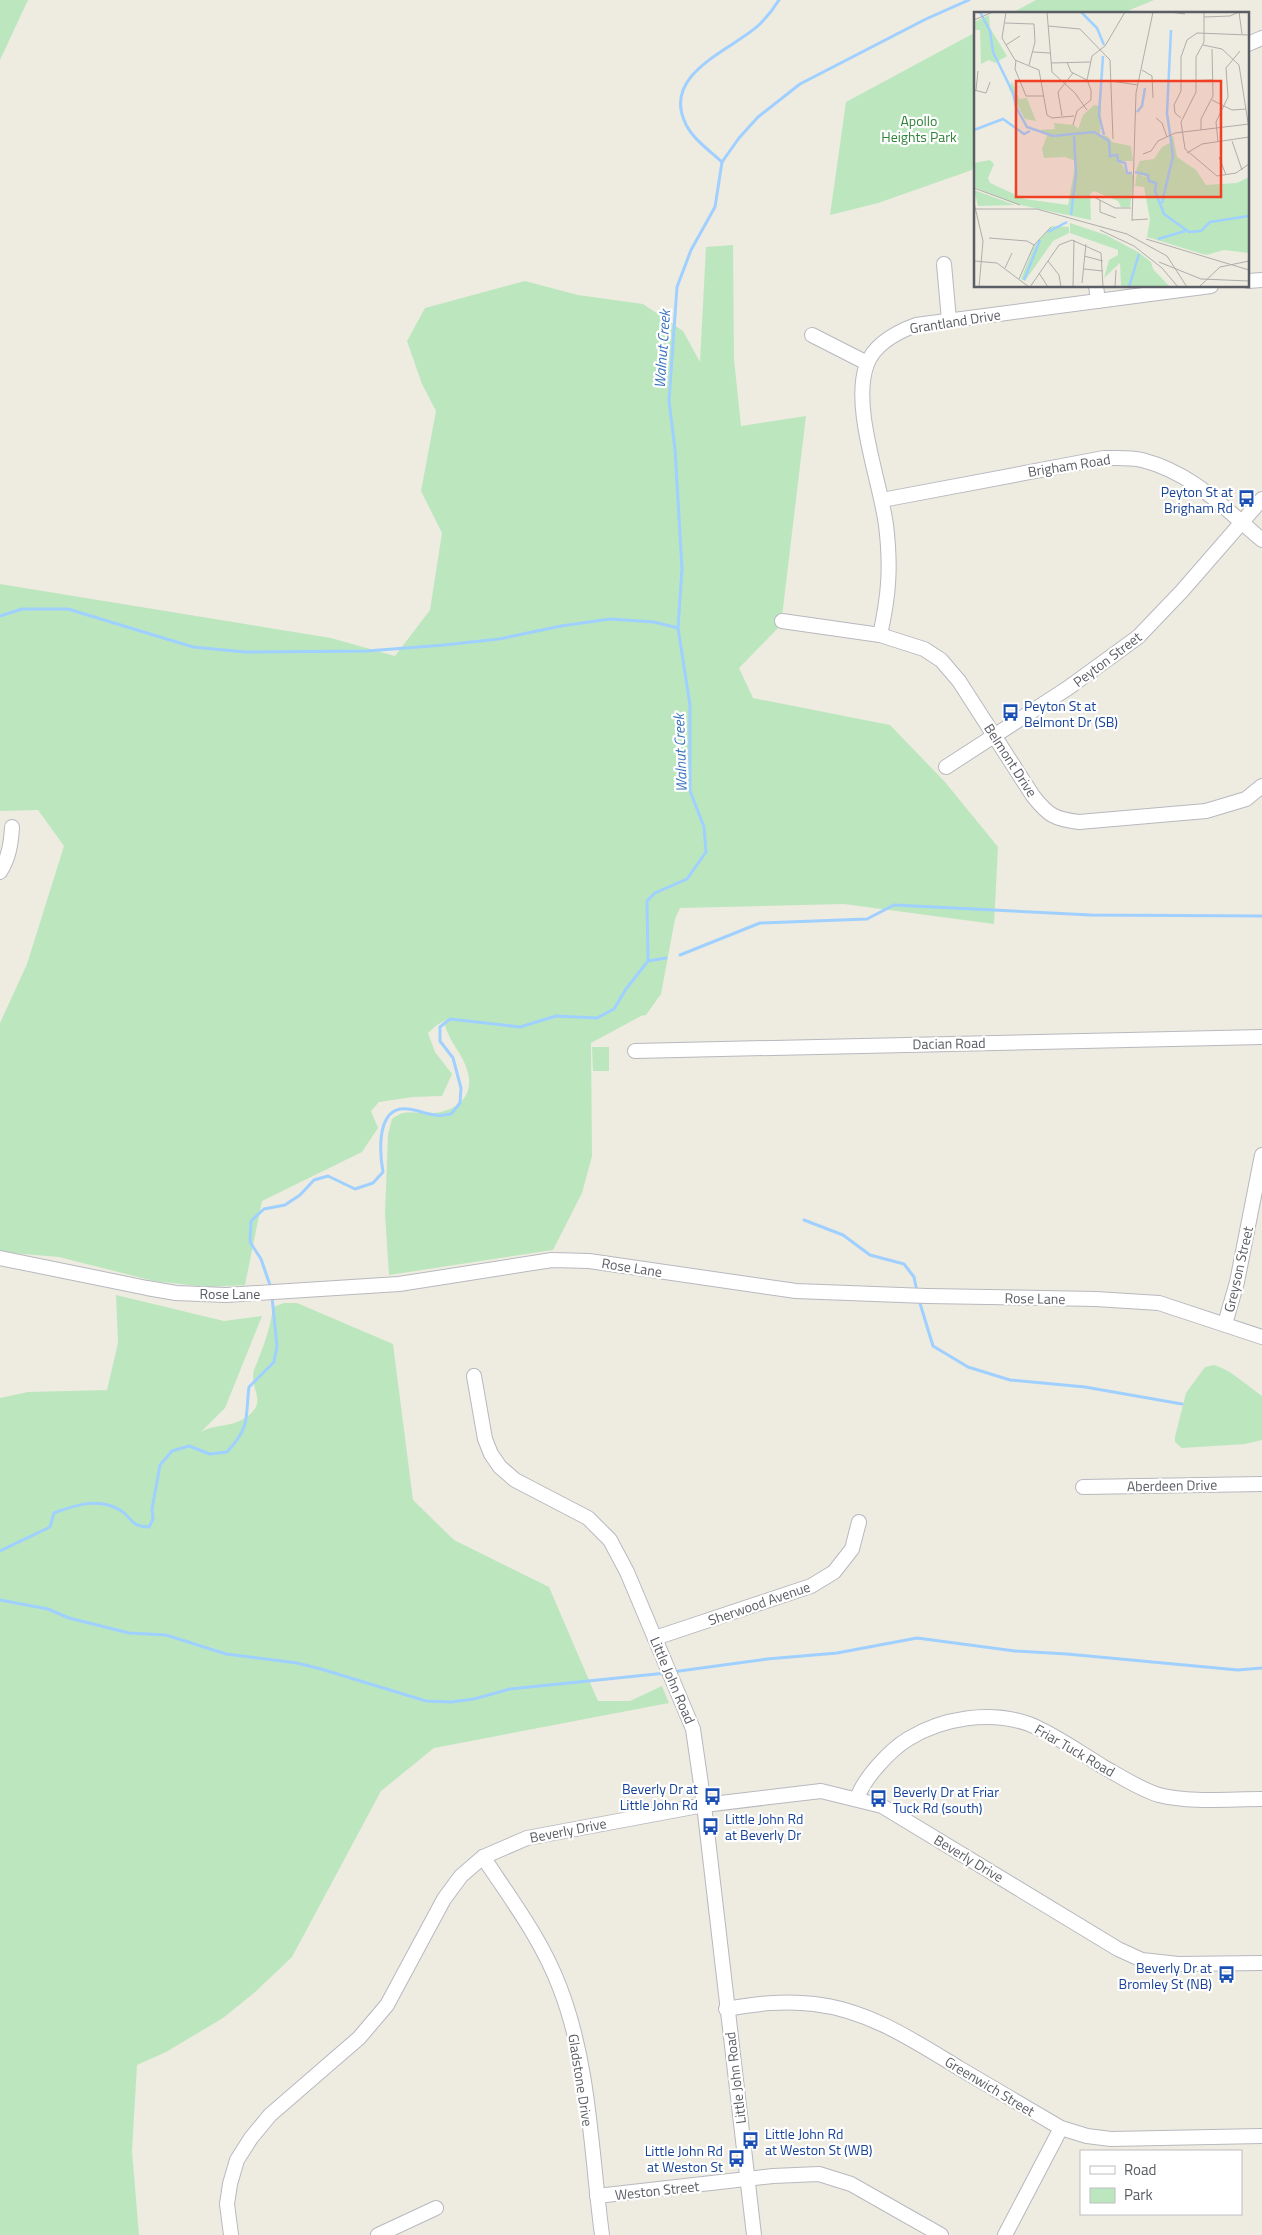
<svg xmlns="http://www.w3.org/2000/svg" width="1262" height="2235" font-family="'Titillium Web',sans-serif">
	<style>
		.green { fill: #bce7be }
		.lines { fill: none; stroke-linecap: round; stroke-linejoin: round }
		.stream { stroke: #9fd0ff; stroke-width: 3 }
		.minor-casing { stroke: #b7b9bf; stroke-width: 16 }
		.minor { stroke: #fff; stroke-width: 14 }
		.labels { text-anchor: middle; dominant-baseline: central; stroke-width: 4.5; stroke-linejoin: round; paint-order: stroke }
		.park-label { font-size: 14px; fill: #308439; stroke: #fff }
		.street-label { font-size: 14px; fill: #5a5d63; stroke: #fff }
		.transit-label { font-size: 14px; fill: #164399; stroke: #fff; text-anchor: end }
		.water-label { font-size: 15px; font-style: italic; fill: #3b73bf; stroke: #fff }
		.inset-river { fill: none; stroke: #9fd0ff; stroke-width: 2.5 }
		.inset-road { fill: none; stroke: #afaeab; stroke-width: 1 }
		.view { fill: #f13f23; fill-opacity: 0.15; stroke: #f13f23; stroke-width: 2.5 }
		.inset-edge { fill: none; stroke: #5a5d63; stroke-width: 2.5 }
	</style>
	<rect width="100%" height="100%" fill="#eeebe1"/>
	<!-- green -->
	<g class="green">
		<path d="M0 0H28L0 60Z"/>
		<path d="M1036 0H1154L1120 14H1010Z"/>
		<path d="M976 32V155L972 170 878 203 830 215 846 102Z"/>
		<path d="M733 245 734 359 741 426 806 416 781 625 739 668 753 698 890 725 945 782 998 847 994 924 844 904 680 908 675 919 661 994 646 1015 641 1016 591 1043 592 1156 582 1193 553 1250 389 1275 385 1214 388 1134 392 1119C395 1117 399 1114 403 1113 412 1111 424 1114 434 1113 456 1111 474 1097 468 1073 464 1055 449 1042 445 1025L450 1018 437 1025 428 1033 435 1052 452 1074 442 1096 413 1097 379 1102 371 1111 378 1128 362 1152 262 1201 245 1285 207 1287 154 1281 59 1257 0 1252V1023L27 964 64 846 38 810 0 811V584L331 638 395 656 430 610 442 533 421 491 436 411 422 384 407 341 425 308 525 281 578 295 643 304 683 331 700 362 706 247Z"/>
		<path d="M592 1047H609V1071H593Z"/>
		<path d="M116 1295 224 1321 262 1316 225 1408 201 1432C213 1424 232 1428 248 1416 268 1400 249 1390 254 1370 255 1367 257 1363 258 1360 265 1343 271 1324 273 1307L284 1303H297L393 1344 413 1500 454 1540 549 1587 598 1701H630L662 1686 669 1703 434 1748 381 1791 292 1957 254 1993 223 2018 166 2052 137 2065 132 2151 139 2235H0V1398L28 1392 107 1390 118 1343Z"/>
		<path d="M1214 1365C1233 1371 1246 1385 1262 1396V1440L1245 1444 1182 1448 1175 1442V1437L1186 1393 1205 1367Z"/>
	</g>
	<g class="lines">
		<!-- stream -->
		<g class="stream">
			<path d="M722 162 739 138 758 117 800 84 926 19 969 0"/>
			<path d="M722 162C709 150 690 137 684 120 664 72 734 49 760 24 767 17 774 8 779 0"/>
			<path d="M0 616 22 609H68L193 647 245 652 367 651 444 645 499 639 561 626 610 619 654 622 678 628"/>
			<path d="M680 955 760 923 867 919 894 905 1091 915 1262 916"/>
			<path d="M648 961 666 958"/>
			<path d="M804 1220 843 1235 870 1255 904 1264 914 1277 917 1292"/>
			<path d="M271 1288 261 1259 250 1242 251 1221 264 1209 285 1205 300 1195 314 1180 328 1176 355 1189 373 1183 383 1172C380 1155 376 1114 400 1109 412 1107 424 1114 435 1115 440 1116 446 1115 451 1114L460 1103 461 1088 453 1058 440 1041V1027L450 1019 520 1027 556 1016 597 1018 614 1009 626 989 648 961 647 901 655 893 687 879 706 852 704 827 690 791V705L678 628 682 569 675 449 669 401 677 287 691 250 715 207 722 162"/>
			<path d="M919 1300 933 1346 968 1367 1010 1380 1085 1387 1182 1404"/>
			<path d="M0 1551 50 1527 54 1513C75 1505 99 1497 120 1510 133 1518 129 1526 149 1527L153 1519 152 1509 160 1465 172 1451 189 1446 210 1454 227 1452C251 1426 245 1419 249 1387L274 1362 277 1346 272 1297"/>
			<path d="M0 1600 48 1609 69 1618 129 1633 166 1635 226 1654 297 1663 321 1669 426 1701 451 1702 474 1699 510 1689 666 1673"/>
			<path d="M672 1672 767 1659 837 1653 917 1638 1015 1651 1067 1654 1238 1670 1262 1668"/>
		</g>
		<defs>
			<g id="minor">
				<path d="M1248 44 1262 38"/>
				<path d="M944 264 949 320"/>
				<path d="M1248 281 1262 280"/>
				<path d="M1096 286 1098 301"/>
				<path d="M812 335 867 363"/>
				<path d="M882 500 1104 458C1116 458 1130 457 1142 460 1193 473 1224 508 1262 540"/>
				<path d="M782 621 880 635 924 649 941 660 959 681 1033 796C1048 815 1054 819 1079 822L1206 811 1246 799 1262 786"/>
				<path d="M880 635C889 595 891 566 886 525 880 480 851 406 867 364 875 343 897 332 916 325L1211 286"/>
				<path d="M946 767 1068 688 1138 637 1182 591 1262 499"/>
				<path d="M0 872C9 857 11 844 12 827"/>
				<path d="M635 1051 1262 1037"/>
				<path d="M0 1258 147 1288 176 1293 226 1295 399 1284 552 1260 589 1261 796 1291 927 1296 1096 1299 1159 1303 1262 1337"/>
				<path d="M1225 1324 1237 1282 1262 1155"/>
				<path d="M474 1376 485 1439 491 1454 500 1467 515 1480 588 1518 610 1540 627 1572 693 1729 704 1805 754 2235"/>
				<path d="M1083 1487 1262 1484"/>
				<path d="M655 1638 811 1586 834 1572 852 1549 859 1522"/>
				<path d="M857 1799C863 1779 890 1750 908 1739 942 1718 990 1710 1029 1724 1054 1734 1079 1752 1102 1766 1120 1776 1139 1789 1159 1795 1191 1803 1229 1799 1262 1799"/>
				<path d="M483 1857C511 1899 542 1940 560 1988 590 2066 591 2153 602 2235"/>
				<path d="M726 2009C755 2004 784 2000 814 2004 868 2010 913 2040 959 2068 993 2088 1027 2108 1061 2128L1087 2136 1111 2139 1262 2136"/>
				<path d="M597 2196 773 2176 819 2174 851 2184 941 2235"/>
				<path d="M231 2235 227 2204 230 2184 237 2160 251 2138 270 2115 359 2038 387 2005 444 1899 461 1876 483 1857 527 1838 704 1805 821 1791 882 1806 1118 1949 1142 1960 1178 1964 1262 1963"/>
				<path d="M378 2235 436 2208"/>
				<path d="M1005 2235 1061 2128"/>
			</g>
		</defs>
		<!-- minor casing -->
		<use href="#minor" class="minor-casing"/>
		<!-- minor -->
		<use href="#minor" class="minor"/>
	</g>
	<!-- icons -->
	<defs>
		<symbol id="bus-bare" viewBox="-9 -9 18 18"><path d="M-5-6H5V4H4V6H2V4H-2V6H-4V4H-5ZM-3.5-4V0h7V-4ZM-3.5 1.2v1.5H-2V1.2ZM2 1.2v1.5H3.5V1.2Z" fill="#1a4fb4" stroke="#fff" stroke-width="2.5" paint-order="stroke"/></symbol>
	</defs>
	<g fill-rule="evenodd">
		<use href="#bus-bare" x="1234" y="486" width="25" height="25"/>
		<use href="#bus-bare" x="998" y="700" width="25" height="25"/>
		<use href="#bus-bare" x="700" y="1784" width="25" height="25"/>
		<use href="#bus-bare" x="866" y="1786" width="25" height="25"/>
		<use href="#bus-bare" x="698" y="1814" width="25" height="25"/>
		<use href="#bus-bare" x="1214" y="1962" width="25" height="25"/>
		<use href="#bus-bare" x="738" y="2128" width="25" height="25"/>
		<use href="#bus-bare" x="724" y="2146" width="25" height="25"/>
	</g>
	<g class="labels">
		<!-- park labels -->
		<g class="park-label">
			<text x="919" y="120">Apollo<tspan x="919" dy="16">Heights Park</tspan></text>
		</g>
		<!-- street labels -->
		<g class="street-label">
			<text transform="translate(955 321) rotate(-9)">Grantland Drive</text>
			<text transform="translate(1069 465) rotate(-9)">Brigham Road</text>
			<text transform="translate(1107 659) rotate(-37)">Peyton Street</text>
			<text transform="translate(1011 760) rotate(57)">Belmont Drive</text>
			<text transform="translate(949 1043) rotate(-1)">Dacian Road</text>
			<text transform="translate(632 1267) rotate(9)">Rose Lane</text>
			<text transform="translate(1238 1269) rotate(-77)">Greyson Street</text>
			<text x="230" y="1293">Rose Lane</text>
			<text transform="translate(1035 1298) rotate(1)">Rose Lane</text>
			<text transform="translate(1172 1485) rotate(-1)">Aberdeen Drive</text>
			<text transform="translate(759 1603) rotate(-19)">Sherwood Avenue</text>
			<text transform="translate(673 1680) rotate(67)">Little John Road</text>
			<text transform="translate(1075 1750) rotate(30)">Friar Tuck Road</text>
			<text transform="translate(568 1830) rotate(-11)">Beverly Drive</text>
			<text transform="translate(969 1858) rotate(31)">Beverly Drive</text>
			<text transform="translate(735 2078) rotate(-97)">Little John Road</text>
			<text transform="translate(581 2080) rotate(81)">Gladstone Drive</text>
			<text transform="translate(990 2086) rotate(31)">Greenwich Street</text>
			<text transform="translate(657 2190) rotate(-6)">Weston Street</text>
		</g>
		<!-- transit labels -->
		<g class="transit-label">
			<text x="1233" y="491">Peyton St at<tspan x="1233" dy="16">Brigham Rd</tspan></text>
			<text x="1024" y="705" text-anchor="start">Peyton St at<tspan x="1024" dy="16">Belmont Dr (SB)</tspan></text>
			<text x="698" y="1788">Beverly Dr at<tspan x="698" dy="16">Little John Rd</tspan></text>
			<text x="893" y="1791" text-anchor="start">Beverly Dr at Friar<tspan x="893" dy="16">Tuck Rd (south)</tspan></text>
			<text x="725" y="1818" text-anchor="start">Little John Rd<tspan x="725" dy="16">at Beverly Dr</tspan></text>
			<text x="1212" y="1967">Beverly Dr at<tspan x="1212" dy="16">Bromley St (NB)</tspan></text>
			<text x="765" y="2133" text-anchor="start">Little John Rd<tspan x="765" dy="16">at Weston St (WB)</tspan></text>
			<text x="723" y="2150">Little John Rd<tspan x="723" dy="16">at Weston St</tspan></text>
		</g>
		<!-- water labels -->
		<g class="water-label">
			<text transform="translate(662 349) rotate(-86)">Walnut Creek</text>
			<text transform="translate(680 753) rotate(-92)">Walnut Creek</text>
		</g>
	</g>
	<!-- overview -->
	<g transform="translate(974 12)">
		<rect width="275" height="275" fill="#eeebe1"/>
		<path d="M15 3 16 16 33 44 21 51 15 48 7 52 6 18H1L0 10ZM38 69 45 87 53 86 62 109 51 107 35 77ZM120 93 127 94 126 123 133 124 138 130 157 134 159 149H145L142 142 136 145 143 144V150L148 152 152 161 160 163 156 195H147L144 189 120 179 116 182 117 208 42 192 0 175V151L16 148 20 152 14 166 16 171 51 187 94 193 102 149 91 145 70 146 68 137 74 121 65 118 81 117 80 111 100 113 104 117 109 103ZM197 124H199L203 145 222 158 232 173 263 171 275 165V241L250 238 232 243 173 225 176 208 170 175 161 174 163 161 173 166 162 158 166 149 180 147 188 135 198 130ZM0 178 41 193 4 194ZM96 211 132 223 164 240 177 250 179 257 196 275H147L146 251 130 266 135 248 144 243V238L96 221ZM78 214 95 215V221L79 229 51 269 47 267 60 234Z" fill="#bce7be"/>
		<path class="inset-river" d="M6 0 16 19 19 40 39 81 42 95 53 115 79 124 120 120 135 129 136 144 143 143 144 149 151 151 153 161H158M107 0 123 16 130 33M129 44 125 103 130 123M163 100 168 94 171 76M0 118 29 107 50 122 56 119M161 160 174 163 175 169 182 171 181 179 190 202 215 220 227 219 236 210 275 204M188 191 199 144 193 101 197 18M97 203 102 163 100 124M74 220 93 210M184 227 211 219M50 268 66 228M155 275 165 242"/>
		<path class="inset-road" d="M32 0 28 26 41 48 65 58 73 103 78 106 100 104M73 0 78 60 101 81 113 98M196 0 211 2M230 0V30L222 45V80L207 110 211 137 243 164 262 161 275 152M230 5 256 4 265 0 268 22M0 8 19 0M31 11 60 12 61 30 55 53M74 14 106 17 136 48 139 127M32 33 46 24M229 33 248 37 265 53 275 117M59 40 76 41M42 48 41 57 52 84H70M93 50 97 60 113 68 117 78V88L103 99 99 113M77 51 117 50M168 58 178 64 179 86M113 68 118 44 131 34 151 0M137 69 164 73M207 69 238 68M0 78 12 81 16 70M2 78 4 59M238 88 258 98 272 97M88 104 84 80 99 61M182 106 188 111 193 125M207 106 201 101 200 93 207 79V45L213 28 223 21 275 23M227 118V107L239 84 238 37M258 129 268 158M244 130 242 110 254 85 252 56 266 39M213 141 228 132 275 125M169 142 177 139 184 129 201 121 275 112M245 145 252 163M0 176 46 193M118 184 141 196H157M126 188V200L142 206M0 191 9 229 5 275M0 197H63L153 222 193 244 213 275M158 208 174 207M158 209 162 81 179 0M126 218 160 234 188 256 204 275M15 226 53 229 60 233M172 227 275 258M110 244 129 249M0 249 23 251 55 275M74 249 85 263 87 275M185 250 227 267 275 269M31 256 38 241M110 257 129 259M65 261 74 275M45 267 60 233 77 215M108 271 112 232M56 275 85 233 98 228 127 241 129 275M99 275 100 228M141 275 142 258M225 275 246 255 275 249"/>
		<path class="view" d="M42 69H247V185H42Z"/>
		<rect width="275" height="275" class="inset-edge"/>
	</g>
	<!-- legend -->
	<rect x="1080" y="2150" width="162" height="65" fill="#ffffff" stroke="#bdbec1"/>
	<rect x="1090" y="2166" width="25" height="8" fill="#ffffff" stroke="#bdbec1"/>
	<text x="1124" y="2175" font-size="15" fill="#5a5d63">Road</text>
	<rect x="1090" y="2188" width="25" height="15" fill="#bce7be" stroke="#bdbec1"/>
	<text x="1124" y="2200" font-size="15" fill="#5a5d63">Park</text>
</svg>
